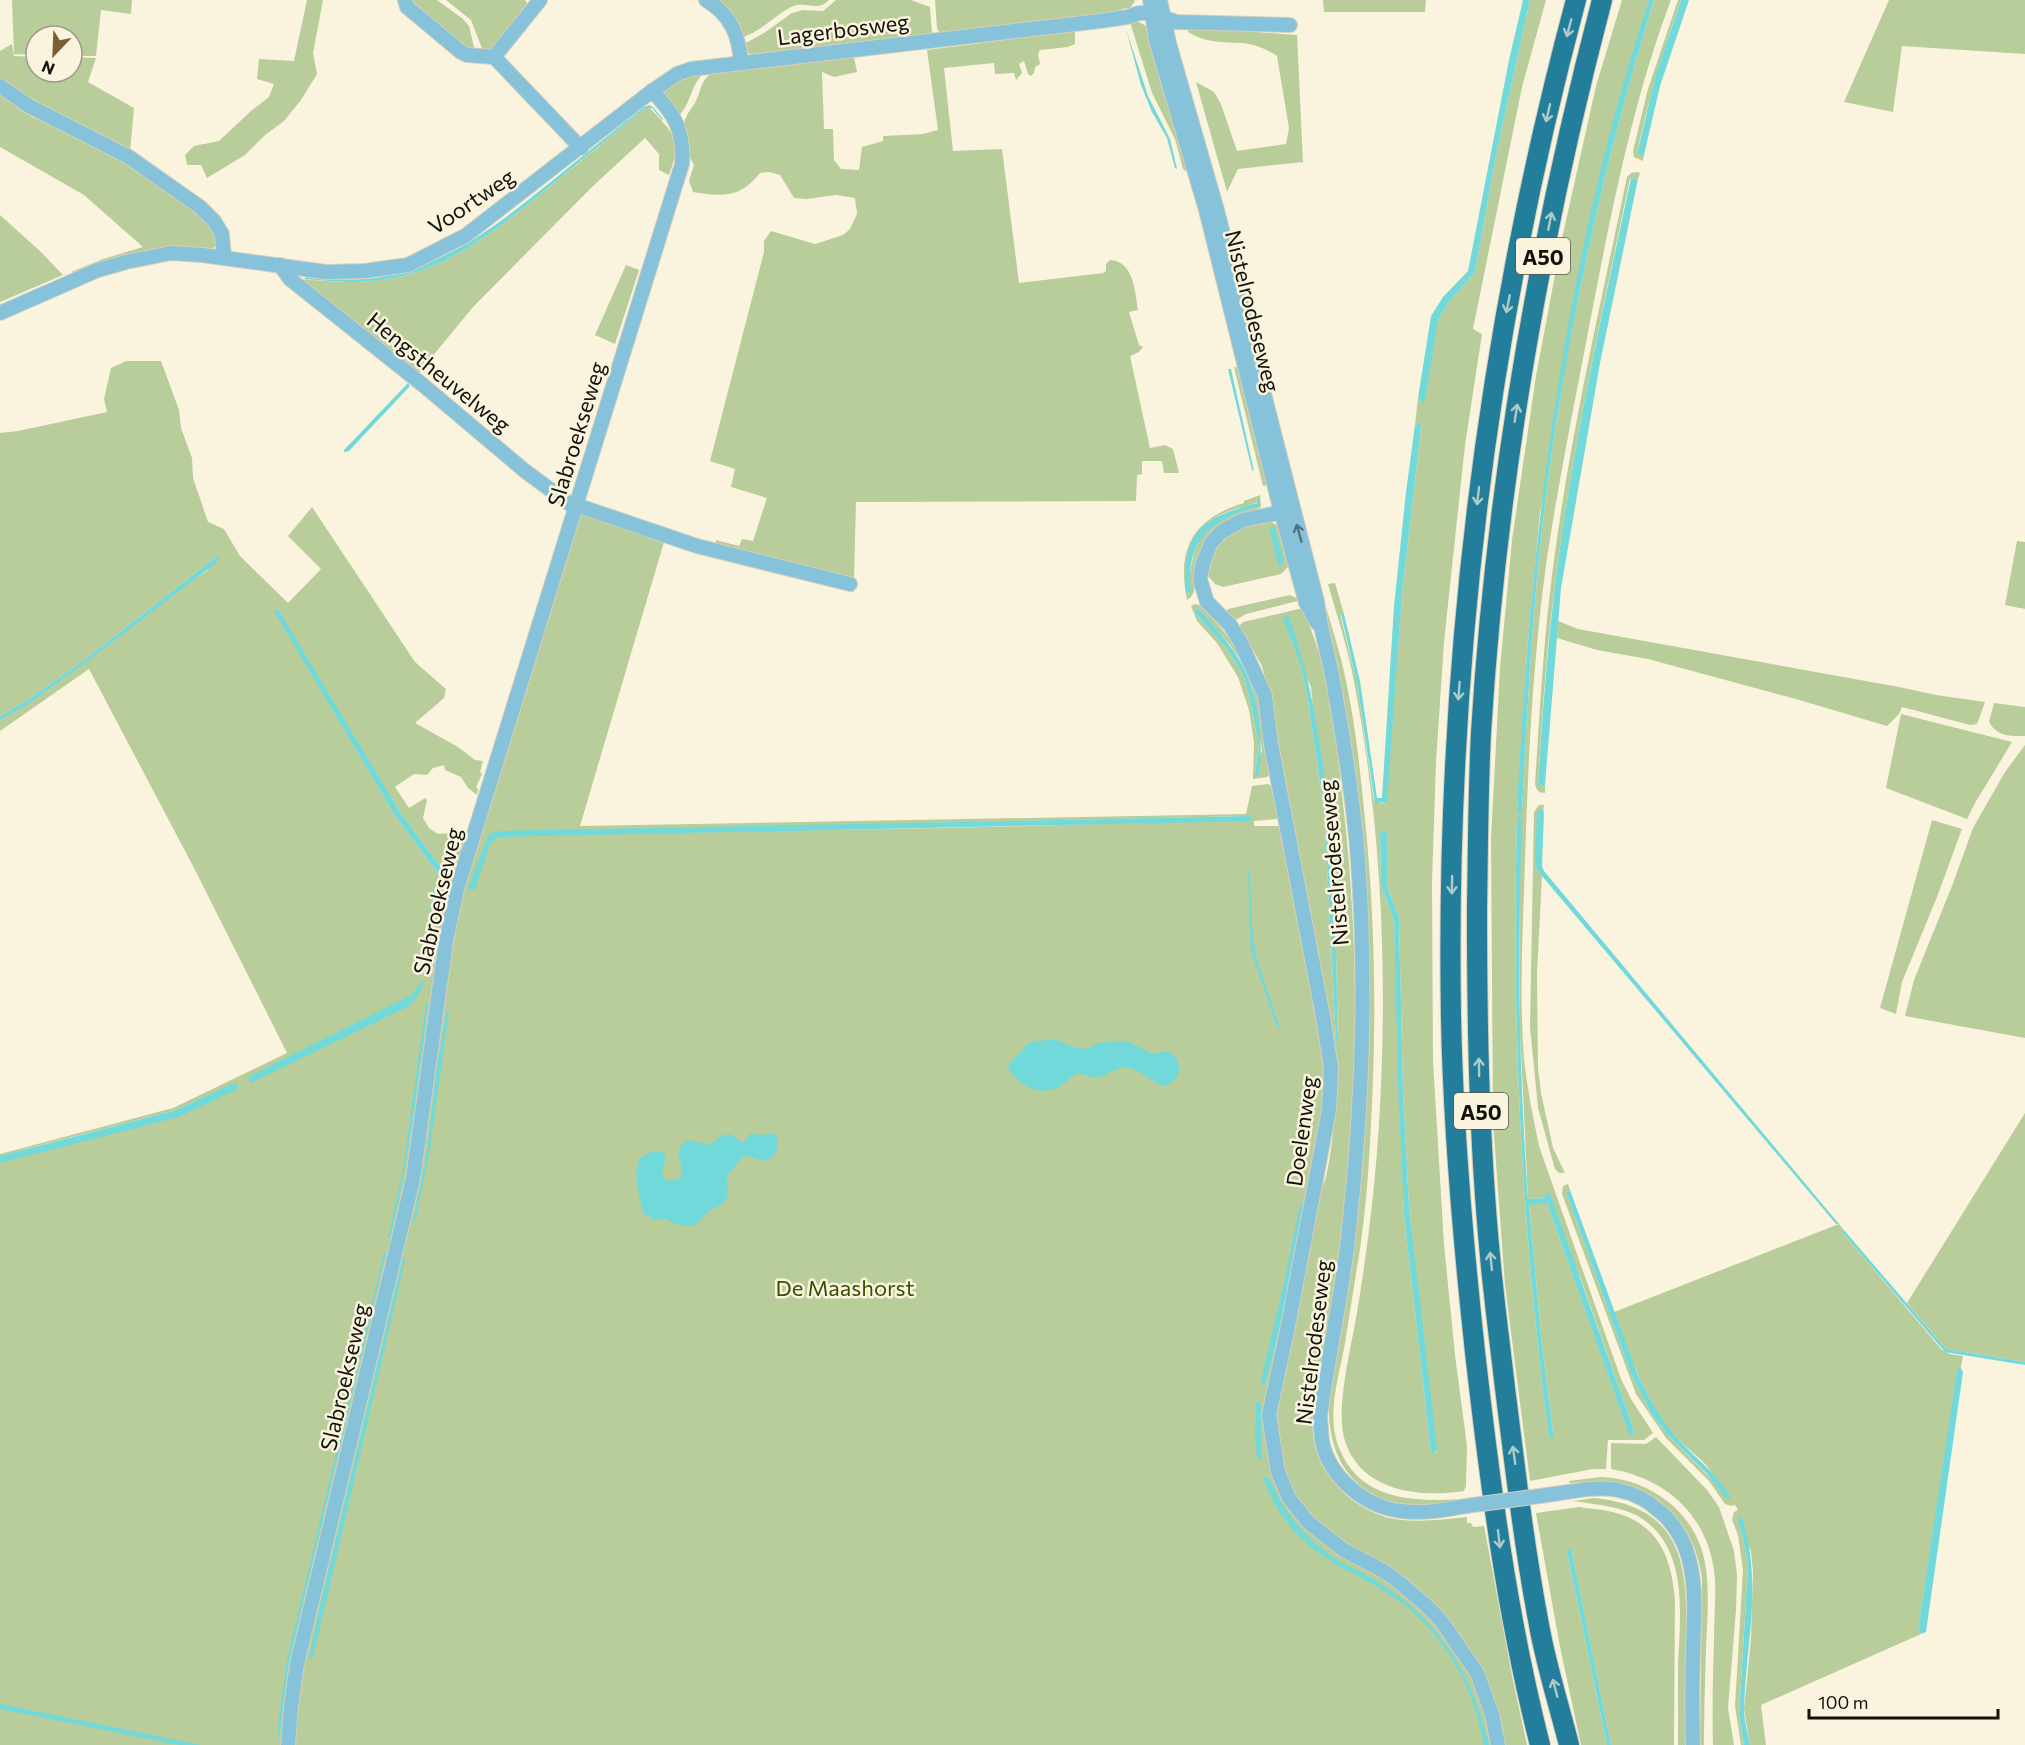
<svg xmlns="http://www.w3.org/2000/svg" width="2025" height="1745" font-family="Commissioner,sans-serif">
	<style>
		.green { fill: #b8cd9a; fill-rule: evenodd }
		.water { fill: #72d9db }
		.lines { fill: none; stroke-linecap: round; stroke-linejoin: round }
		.minor-casing { stroke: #d5d0bd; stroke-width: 16 }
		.highway-casing { stroke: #d5d0bd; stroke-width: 22 }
		.minor { stroke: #86c2d9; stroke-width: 14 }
		.highway { stroke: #227e9b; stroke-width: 20 }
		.minor-bridge-casing { stroke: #d5d0bd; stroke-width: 16; stroke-linecap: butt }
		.minor-bridge { stroke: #86c2d9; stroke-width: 14 }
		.oneway { stroke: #aecbc7 }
		.oneway2 { stroke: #52737c }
		.labels { text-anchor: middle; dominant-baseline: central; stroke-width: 5; stroke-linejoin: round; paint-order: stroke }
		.shield { fill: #faf4df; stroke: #58564a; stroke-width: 1.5 }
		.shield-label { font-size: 21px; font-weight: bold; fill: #13120a }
		.street-label { font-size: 22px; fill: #13120a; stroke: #faf4df }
		.park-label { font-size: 22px; fill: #394f01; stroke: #faf4df }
	</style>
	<rect width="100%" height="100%" fill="#faf4df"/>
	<!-- green -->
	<g class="green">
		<path d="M12 0H132L131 14 101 10 96 56H72V36H36V55L14 54Z"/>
		<path d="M307 0H323L313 53 317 74 301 100 284 121 265 135 245 155 207 178 201 165H187L185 155 194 146 219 141 251 111 269 97 274 84 257 79 259 59 294 61Z"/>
		<path d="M410 0H437L463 19 469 26 475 51 465 49 415 9Z"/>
		<path d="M446 0H525L527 3V11L493 49 483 51 471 20Z"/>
		<path d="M714 0H829C819 11 810 3 797 5 782 8 763 31 743 37Z"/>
		<path d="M836 0H911L930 7 932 33 931 36 753 56 745 51 744 44 764 33 792 13 803 10 823 11Z"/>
		<path d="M935 0H1134L1135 1 1130 8 1121 9 1122 13 941 35 937 28Z"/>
		<path d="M1323 0H1426L1425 12H1324Z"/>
		<path d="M1530 0H1546L1522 87 1473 329 1482 334 1465 445 1444 642 1436 762 1432 882 1433 1061 1444 1244 1455 1355 1467 1446 1466 1486 1464 1491C1418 1498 1361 1491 1345 1441 1334 1409 1353 1342 1358 1306 1368 1246 1375 1186 1379 1125 1388 978 1382 826 1354 682 1348 648 1337 616 1328 584L1335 583 1344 614H1341V618L1357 683 1374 801 1386 804 1402 595 1421 428 1418 424 1415 425 1418 398 1421 403 1438 320 1448 303 1475 272 1497 150ZM1380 834 1387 886 1399 918 1403 1090 1409 1207 1436 1453H1431L1404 1215 1394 920 1381 885Z"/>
		<path d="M1622 0H1649L1620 99 1593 210 1540 513 1527 652 1517 812 1518 813 1522 812C1526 734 1530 655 1537 577 1556 382 1596 187 1654 0H1671C1632 103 1611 214 1590 322 1575 401 1559 479 1547 558 1533 658 1528 760 1525 861 1523 926 1519 994 1524 1059 1527 1088 1533 1117 1539 1146L1621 1379 1631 1399 1653 1433 1644 1440H1608L1606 1469H1593L1530 1481 1505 1285 1493 1122 1491 838 1500 668 1512 540 1536 376 1561 243 1596 86ZM1517 819 1519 884 1520 1029 1528 1199 1546 1198 1581 1279 1634 1430 1633 1435 1629 1433 1547 1203 1529 1204 1542 1345 1553 1433 1549 1437C1522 1232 1511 1026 1517 819Z"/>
		<path d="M1678 0H1681C1663 50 1648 101 1637 153L1644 155 1643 161 1634 157 1633 151 1648 89Z"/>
		<path d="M1889 0H2025V54L1902 46 1893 112 1844 102Z"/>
		<path d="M1137 21 1148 27 1192 176 1183 169 1175 139 1152 93 1130 22Z"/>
		<path d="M1188 27 1297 35 1303 162 1238 169 1227 192 1196 82 1214 92 1221 104 1237 151 1286 144 1289 128 1277 56C1266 49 1255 44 1242 43 1222 42 1205 43 1188 32Z"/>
		<path d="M1075 31V44L1068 47 1040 50 1038 54 1040 64 1035 67 1034 73 1031 76 1028 74 1024 61 1019 64 1022 73 1016 80 1014 73 995 74 994 63 944 68 953 151 1002 149 1019 283 1103 273 1106 271V264L1110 260C1134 261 1135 292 1138 310L1129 312 1139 345 1143 347 1139 352 1130 356 1150 448 1165 445 1173 449 1179 473H1164L1162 461H1142V474L1137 475 1136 501 856 502 854 579 842 578 714 548 716 540 739 546 742 539 753 541 767 498 731 487 735 469 710 461 764 252V241L771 231 815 244 843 235 850 229 857 214 855 198 836 195 807 199 794 198 780 175 769 172 760 173C740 198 723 197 693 192L689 181 694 165C686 152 679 130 687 115 689 111 692 108 695 103 703 87 698 85 713 71L854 57 857 72 834 77 822 72 824 129H833L834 160 841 169 859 170 862 147 883 141V136L923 134 938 130 927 50Z"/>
		<path d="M12 44 14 56 36 57V72H72V57L96 58 88 82 134 108 130 152C85 130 39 110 0 78V51Z"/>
		<path d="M706 71C689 86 693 101 678 117 674 111 666 103 664 97 660 80 695 75 706 71Z"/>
		<path d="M0 91 126 160 200 211 215 229 218 244 209 251 78 274 71 272 103 259 143 247 84 195 0 147V93L19 109 37 120Z"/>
		<path d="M649 107C674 135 683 137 669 175L659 170V154L645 138 592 187 473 307 418 374 300 279C332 282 364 284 395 278 457 265 507 221 554 183 585 158 615 133 646 108Z"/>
		<path d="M1637 172 1640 173 1638 179 1630 178C1602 313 1572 448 1555 585 1546 651 1542 718 1538 785H1545V793C1539 793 1536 790 1535 784 1540 707 1544 630 1555 553 1572 427 1601 302 1627 177L1631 173Z"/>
		<path d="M0 215 40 251 63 275 0 302Z"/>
		<path d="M626 265 639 270 615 344 595 335Z"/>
		<path d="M126 361H161L179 410 181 428 192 458 193 478 208 522 224 529 240 556 288 603 321 569 288 536 312 507 415 662 446 689 444 698 415 723 458 747 475 760 483 761 480 772 482 774 476 787 478 789 477 795 468 788 461 777 445 770 444 765 433 768 427 775 414 774 395 787 409 808 425 798 427 800 423 818 429 828 438 834 449 833 459 837 462 830 466 832H478L577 514H589L854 588V592L664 542 580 826 1246 814 1252 786 1268 784 1275 789 1280 814 1277 819 1254 821V826H1294L1271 701 1262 666 1239 626 1243 622 1303 608C1310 627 1318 647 1323 668 1335 711 1338 758 1343 803 1366 1001 1356 1205 1314 1400 1312 1414 1312 1427 1314 1441 1321 1481 1362 1517 1402 1520 1423 1522 1446 1519 1467 1517V1523H1471L1473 1527 1484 1526 1512 1676 1527 1745H0V1154L173 1108 287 1053 193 866 89 669 0 731V720C75 677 137 618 208 570L217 556 83 661 26 701 0 716V433L18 431 107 412 104 399 111 368ZM275 611 400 812 443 870 450 866 461 837 449 874 439 875 394 814ZM1300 663 1311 687 1323 803 1308 700ZM1250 816C1000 832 749 830 498 832ZM1327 822 1329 823 1335 905 1338 1045 1336 1041 1325 825ZM1333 1044C1336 1091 1336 1139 1324 1185ZM218 1091 174 1114 10 1153 176 1110Z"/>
		<path d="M1234 367 1241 368 1271 484 1263 486Z"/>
		<path d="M1260 495 1261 507 1257 509V512C1247 517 1212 533 1206 539 1203 543 1200 552 1198 557 1192 570 1201 593 1187 600 1176 548 1194 518 1244 503V501ZM1258 501V507C1204 519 1191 539 1189 593L1187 592C1183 552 1192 524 1232 510 1240 507 1252 506 1258 501Z"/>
		<path d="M1267 521C1285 524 1286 545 1290 560L1289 566 1281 574 1223 587 1215 584 1208 576C1217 536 1229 531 1267 521Z"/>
		<path d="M2017 541 2025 542V609L2005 605Z"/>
		<path d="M1290 595 1301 600 1246 614 1232 622 1224 614 1228 609Z"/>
		<path d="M1320 602 1325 604C1332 628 1340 652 1345 676 1354 717 1359 759 1363 800 1375 908 1377 1016 1371 1124 1369 1166 1366 1208 1360 1249 1355 1280 1350 1311 1345 1343 1339 1378 1325 1416 1340 1450 1361 1500 1413 1502 1460 1499 1386 1521 1327 1484 1329 1405L1350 1275 1358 1210 1364 1142 1367 1070 1358 802 1340 678Z"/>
		<path d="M1195 604 1202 606 1237 647 1255 684 1273 771 1267 777 1253 779 1254 743 1249 710 1238 677 1217 643 1197 621 1191 606ZM1198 608 1230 645 1240 660 1251 686 1262 750 1255 773 1259 746 1249 696 1244 677 1227 649 1194 612Z"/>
		<path d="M1558 621 1578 629 1899 687 1936 695 1985 702 1977 724 1970 725 1902 707 1899 714 1887 726 1796 699 1648 659 1597 650 1557 638Z"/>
		<path d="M1994 703 2025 707V736C2009 736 1998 737 1989 722Z"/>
		<path d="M1901 714 2012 742 1975 803 1967 819 1886 788Z"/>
		<path d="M2025 745V1038L1905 1016 1914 980 1952 886 1973 828 2005 772Z"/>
		<path d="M1539 805H1544L1536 869 1542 876 1537 973 1538 1068 1541 1093 1553 1148 1565 1173H1559L1555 1169 1538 1108 1530 1027 1534 812Z"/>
		<path d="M1932 820 1962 829 1937 897 1902 982 1896 1014 1880 1008Z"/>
		<path d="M2025 1113V1362L1946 1349 1907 1303Z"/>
		<path d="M1568 1184 1570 1190 1566 1192 1631 1374 1651 1413 1669 1436 1716 1484C1713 1465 1691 1453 1678 1439 1645 1403 1631 1357 1614 1312L1839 1224 1843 1229 1842 1232 1942 1350 1950 1354 1963 1356 1961 1367 1957 1370C1946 1457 1931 1543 1918 1629L1921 1634 1761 1705 1766 1745H1750L1744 1709 1751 1639 1753 1572 1751 1551 1738 1523 1743 1538 1748 1567 1739 1715 1744 1745H1741L1735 1706 1743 1570 1738 1535 1732 1520 1734 1512 1738 1510 1735 1505 1731 1506 1725 1504 1709 1481 1666 1438 1636 1394 1562 1194 1563 1186Z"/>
		<path d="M1656 1437 1707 1490 1719 1507 1734 1551 1737 1575 1736 1610 1728 1708 1734 1745H1713C1712 1710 1713 1675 1714 1639 1714 1620 1716 1599 1715 1580 1711 1519 1669 1479 1611 1469V1443L1646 1444Z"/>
		<path d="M1601 1477C1650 1479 1696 1512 1705 1563 1710 1591 1707 1621 1706 1649 1705 1681 1704 1713 1704 1745H1700L1702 1579C1696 1529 1663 1489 1611 1483 1598 1481 1584 1482 1570 1483L1569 1481Z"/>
		<path d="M1594 1498C1685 1507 1688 1568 1686 1643 1686 1677 1684 1711 1686 1745H1678C1678 1719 1678 1693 1678 1666 1680 1614 1690 1545 1636 1515 1618 1506 1593 1504 1573 1501Z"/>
		<path d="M1579 1507C1591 1509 1604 1509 1616 1513 1660 1525 1672 1560 1675 1601L1674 1745H1611L1571 1550 1567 1552 1607 1745H1581L1560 1647 1536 1513Z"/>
	</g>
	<!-- water -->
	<g class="water">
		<path d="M1523 0H1530L1497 150 1475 272 1448 303 1438 320 1426 396 1424 401 1421 403 1418 398 1431 316 1443 297 1468 271 1509 60Z"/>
		<path d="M1649 0H1654C1596 187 1556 382 1537 577 1530 655 1526 734 1522 813L1520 814 1517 812C1530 538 1563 261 1649 0Z"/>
		<path d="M1681 0H1689L1660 86 1644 155 1637 154 1656 74Z"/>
		<path d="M1126 29 1148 96 1170 139 1177 169 1175 168 1167 138 1152 112 1141 85Z"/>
		<path d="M650 105 654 108 663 119 662 120 652 108H646C615 133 584 158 554 183 507 221 457 265 395 278 365 284 335 282 305 279V277C332 279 364 282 391 275 454 260 502 221 552 181 582 156 613 132 644 107Z"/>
		<path d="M1631 178 1638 179 1600 363 1561 588 1545 785H1538C1542 718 1547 652 1555 585 1572 448 1602 313 1631 178Z"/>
		<path d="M1228 369H1231L1254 471 1252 470Z"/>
		<path d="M408 383 410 386 349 451 344 452V450Z"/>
		<path d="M1418 424H1420L1421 428 1402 595 1387 802 1386 804 1381 802 1375 803 1357 683 1341 614H1344L1360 681 1377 798H1382L1394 606 1406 492 1415 425Z"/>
		<path d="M1258 498 1260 504 1258 507C1211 518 1185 541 1191 592L1189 593 1186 592C1182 530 1202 518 1257 503Z"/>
		<path d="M1272 526 1275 529 1284 562 1281 566 1278 564 1270 532V528Z"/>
		<path d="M217 556 219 558 216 563 85 663 28 704 0 720V716L26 701 83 661Z"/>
		<path d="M1198 608C1212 624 1227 640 1238 658 1258 690 1264 739 1259 775L1256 776 1255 773 1259 746 1249 696 1244 677 1227 649 1194 612Z"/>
		<path d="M278 609 400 812 443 870 450 866 460 837H463L453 870 443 876 439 875 394 814 275 613 274 611Z"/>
		<path d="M1286 615 1289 617C1312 680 1321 746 1329 813L1327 816 1325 815 1323 803 1308 700 1300 663 1283 618Z"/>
		<path d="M1539 810H1543L1544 813 1542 866 1544 871 1839 1224H1836L1536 869 1535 863 1537 813Z"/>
		<path d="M1250 816 1252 821 498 837 490 844 475 890 468 889 486 840 490 833 501 831Z"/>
		<path d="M1519 817 1522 818C1517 945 1519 1072 1528 1199L1545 1198 1546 1193H1550L1634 1430 1633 1435 1629 1434 1547 1203 1529 1205 1542 1345 1553 1433V1438H1549C1522 1232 1511 1026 1517 819Z"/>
		<path d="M1327 822H1329L1335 905 1338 1045 1336 1041 1325 825Z"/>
		<path d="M1382 830 1387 833V886L1399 918 1403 1090 1409 1207 1437 1448 1434 1455 1431 1453 1404 1215 1398 1082 1394 920 1381 885 1380 834Z"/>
		<path d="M1248 870H1250V872L1252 926 1256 956 1281 1031 1276 1024 1251 951Z"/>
		<path d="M438 882 440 884 425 968 421 965 435 884Z"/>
		<path d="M422 981 424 984 415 1000 409 1006 251 1083 248 1077 411 995Z"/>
		<path d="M426 1003H428C418 1082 409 1161 390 1238H388L403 1169Z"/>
		<path d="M447 1010 449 1012 429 1156 415 1222H413L427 1153 436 1073Z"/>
		<path d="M1054 1039 1077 1048 1086 1049 1098 1043 1118 1041 1129 1042 1153 1054C1156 1054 1159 1052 1162 1052 1181 1049 1188 1081 1163 1086 1152 1082 1136 1067 1126 1067 1115 1067 1107 1076 1096 1078 1089 1078 1085 1073 1078 1074 1070 1076 1063 1086 1054 1089 1036 1095 1015 1083 1008 1067 1011 1059 1021 1055 1025 1046L1032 1042Z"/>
		<path d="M234 1083 238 1085V1089L179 1117 0 1163V1156L176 1110Z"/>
		<path d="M751 1133 759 1135 775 1134C782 1144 775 1163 761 1160 755 1160 748 1153 743 1157 737 1161 734 1170 727 1175L728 1196 722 1205 710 1210 697 1224 689 1226 678 1225 665 1219 655 1220 643 1213C639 1190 623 1148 663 1152L666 1157 662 1173 664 1179C670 1182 674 1181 680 1178 687 1161 668 1153 688 1140L710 1145 721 1136 730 1134 743 1143Z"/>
		<path d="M1570 1190 1637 1373C1648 1397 1661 1419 1678 1439 1696 1459 1718 1474 1731 1498L1727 1499 1707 1474 1669 1436 1651 1413 1631 1374 1566 1192Z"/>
		<path d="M1302 1204 1306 1205 1290 1285 1268 1373 1265 1384 1261 1385V1380L1284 1283 1300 1205Z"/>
		<path d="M1843 1229 1946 1349 2025 1362V1365L1945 1352 1842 1232Z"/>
		<path d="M386 1251 289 1662 278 1743V1725L287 1660 384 1252Z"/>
		<path d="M403 1258 405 1261 313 1658 309 1659 320 1606Z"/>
		<path d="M1960 1367 1963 1372 1926 1632 1921 1634 1918 1629 1957 1370Z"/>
		<path d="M1258 1401 1261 1406V1461L1257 1458 1255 1434 1256 1402Z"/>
		<path d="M1263 1477 1269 1478C1284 1513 1306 1540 1339 1561 1349 1567 1361 1571 1371 1578 1437 1616 1472 1672 1489 1745H1484C1474 1691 1451 1645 1408 1608 1386 1589 1359 1578 1334 1563 1301 1544 1275 1514 1263 1477Z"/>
		<path d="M1740 1517H1742C1763 1586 1746 1640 1744 1709 1744 1720 1748 1733 1750 1745H1744L1739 1715 1748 1567 1743 1538 1738 1523Z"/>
		<path d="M1569 1549H1571L1572 1554 1611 1745H1607L1567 1552Z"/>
		<path d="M0 1704 201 1745H179L0 1709Z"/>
	</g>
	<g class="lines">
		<defs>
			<g id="minor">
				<path d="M405 0 407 7 461 52 467 55 494 57 581 148"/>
				<path d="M706 0C731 15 739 35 741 63"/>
				<path d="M1150 0 1156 40 1206 210 1281 512 1306 603 1317 623"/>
				<path d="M1160 0 1169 43 1217 210 1317 601C1320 628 1328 654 1333 681 1343 736 1352 792 1357 847 1367 974 1363 1102 1349 1229 1343 1292 1328 1354 1320 1417 1321 1425 1321 1433 1322 1441 1329 1477 1365 1507 1401 1511 1423 1514 1445 1510 1466 1506"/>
				<path d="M494 57 540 0"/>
				<path d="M0 86 29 106 129 157 200 207 214 221 222 234 224 258"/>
				<path d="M280 265 290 279 423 385 525 471 575 508"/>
				<path d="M0 313 98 270 126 262 171 253 202 255 326 272 365 271 408 265 465 236 652 91 677 74 691 69 1100 21 1127 17 1139 13H1152L1176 22 1290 25"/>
				<path d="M576 505 697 546 850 584"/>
				<path d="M1292 510 1243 520 1221 532 1211 543 1203 563 1200 579 1207 602 1230 625 1240 641 1265 696 1271 744 1324 1022 1331 1069 1329 1110 1288 1326 1269 1415 1278 1472 1289 1498 1308 1522 1342 1549 1387 1573 1400 1583 1429 1608 1442 1622 1477 1673 1492 1714 1498 1745"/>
				<path d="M1554 1494C1575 1491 1597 1486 1618 1490 1632 1493 1647 1500 1658 1510 1702 1545 1694 1604 1693 1654 1692 1684 1692 1715 1693 1745"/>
				<path d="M288 1745 291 1706 297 1664 413 1179 446 941 457 889 682 164C684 131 675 114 652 91"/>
			</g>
			<g id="highway">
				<path d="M1540 1745C1507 1616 1490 1484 1475 1352 1463 1241 1453 1128 1451 1017 1445 673 1487 331 1576 0"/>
				<path d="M1569 1745C1559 1705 1546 1665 1539 1625 1524 1546 1515 1467 1505 1388 1500 1344 1494 1300 1490 1256 1479 1141 1477 1026 1477 910 1478 851 1478 792 1481 733 1496 486 1539 240 1602 0"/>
			</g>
		</defs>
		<!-- minor casing -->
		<use href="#minor" class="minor-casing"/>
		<!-- highway casing -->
		<use href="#highway" class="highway-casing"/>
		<!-- minor -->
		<use href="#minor" class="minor"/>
		<!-- highway -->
		<use href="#highway" class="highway"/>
		<defs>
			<path id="minor-bridge" d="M1466 1506 1554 1494"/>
		</defs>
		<!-- minor-bridge casing -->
		<use href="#minor-bridge" class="minor-bridge-casing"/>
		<!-- minor-bridge -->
		<use href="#minor-bridge" class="minor-bridge"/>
	</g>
	<!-- one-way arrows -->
	<defs><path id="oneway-shaft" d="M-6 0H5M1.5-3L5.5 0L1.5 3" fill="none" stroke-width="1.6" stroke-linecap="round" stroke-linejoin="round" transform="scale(1.5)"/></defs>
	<g class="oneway">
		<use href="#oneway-shaft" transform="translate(1569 28) rotate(105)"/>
		<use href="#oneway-shaft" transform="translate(1548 113) rotate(103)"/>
		<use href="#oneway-shaft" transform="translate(1550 221) rotate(-79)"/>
		<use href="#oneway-shaft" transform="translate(1508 304) rotate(101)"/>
		<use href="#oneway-shaft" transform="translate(1516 413) rotate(-81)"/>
		<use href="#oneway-shaft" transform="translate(1478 496) rotate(97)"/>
		<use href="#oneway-shaft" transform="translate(1459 691) rotate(94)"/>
		<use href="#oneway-shaft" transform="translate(1452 885) rotate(91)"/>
		<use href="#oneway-shaft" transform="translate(1479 1067) rotate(-91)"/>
		<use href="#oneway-shaft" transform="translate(1491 1261) rotate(-96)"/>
		<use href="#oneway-shaft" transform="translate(1514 1455) rotate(-98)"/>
		<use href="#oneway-shaft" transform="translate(1499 1539) rotate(83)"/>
		<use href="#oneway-shaft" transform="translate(1555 1688) rotate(-105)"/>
	</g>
	<use class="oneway2" href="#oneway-shaft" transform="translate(1299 533) rotate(-106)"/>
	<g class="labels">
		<!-- shield labels -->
		<g class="shield">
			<rect x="1516" y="238" width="54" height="36" rx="4.5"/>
			<rect x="1454" y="1093" width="54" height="36" rx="4.5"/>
		</g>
		<g class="shield-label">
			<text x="1543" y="256">A50</text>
			<text x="1481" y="1111">A50</text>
		</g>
		<!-- street labels -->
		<g class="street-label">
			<text transform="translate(843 29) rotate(-7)">Lagerbosweg</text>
			<text transform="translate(471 201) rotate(-34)">Voortweg</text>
			<text transform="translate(1253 311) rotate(76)">Nistelrodeseweg</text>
			<text transform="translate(439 372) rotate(39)">Hengstheuvelweg</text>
			<text transform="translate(576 434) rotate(-73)">Slabroekseweg</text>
			<text transform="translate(1333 863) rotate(-95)">Nistelrodeseweg</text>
			<text transform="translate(437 901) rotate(-77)">Slabroekseweg</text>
			<text transform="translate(1301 1131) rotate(-82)">Doelenweg</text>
			<text transform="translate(1313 1342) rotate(-83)">Nistelrodeseweg</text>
			<text transform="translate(344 1377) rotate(-77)">Slabroekseweg</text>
		</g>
		<!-- park labels -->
		<g class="park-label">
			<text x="845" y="1287">De Maashorst</text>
		</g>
	</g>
	<!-- north arrow -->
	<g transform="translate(54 54) rotate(203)"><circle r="28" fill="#faf4df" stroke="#9e9a8a" stroke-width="1.5"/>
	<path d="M0-4.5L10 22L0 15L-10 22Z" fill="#7c6033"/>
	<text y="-9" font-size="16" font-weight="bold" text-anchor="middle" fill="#13120a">N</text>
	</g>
	<!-- scale -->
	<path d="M1809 1709v9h189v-9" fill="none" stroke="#13120a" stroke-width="3"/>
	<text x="1818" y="1709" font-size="18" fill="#13120a" stroke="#faf4df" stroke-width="4.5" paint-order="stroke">100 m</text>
</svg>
